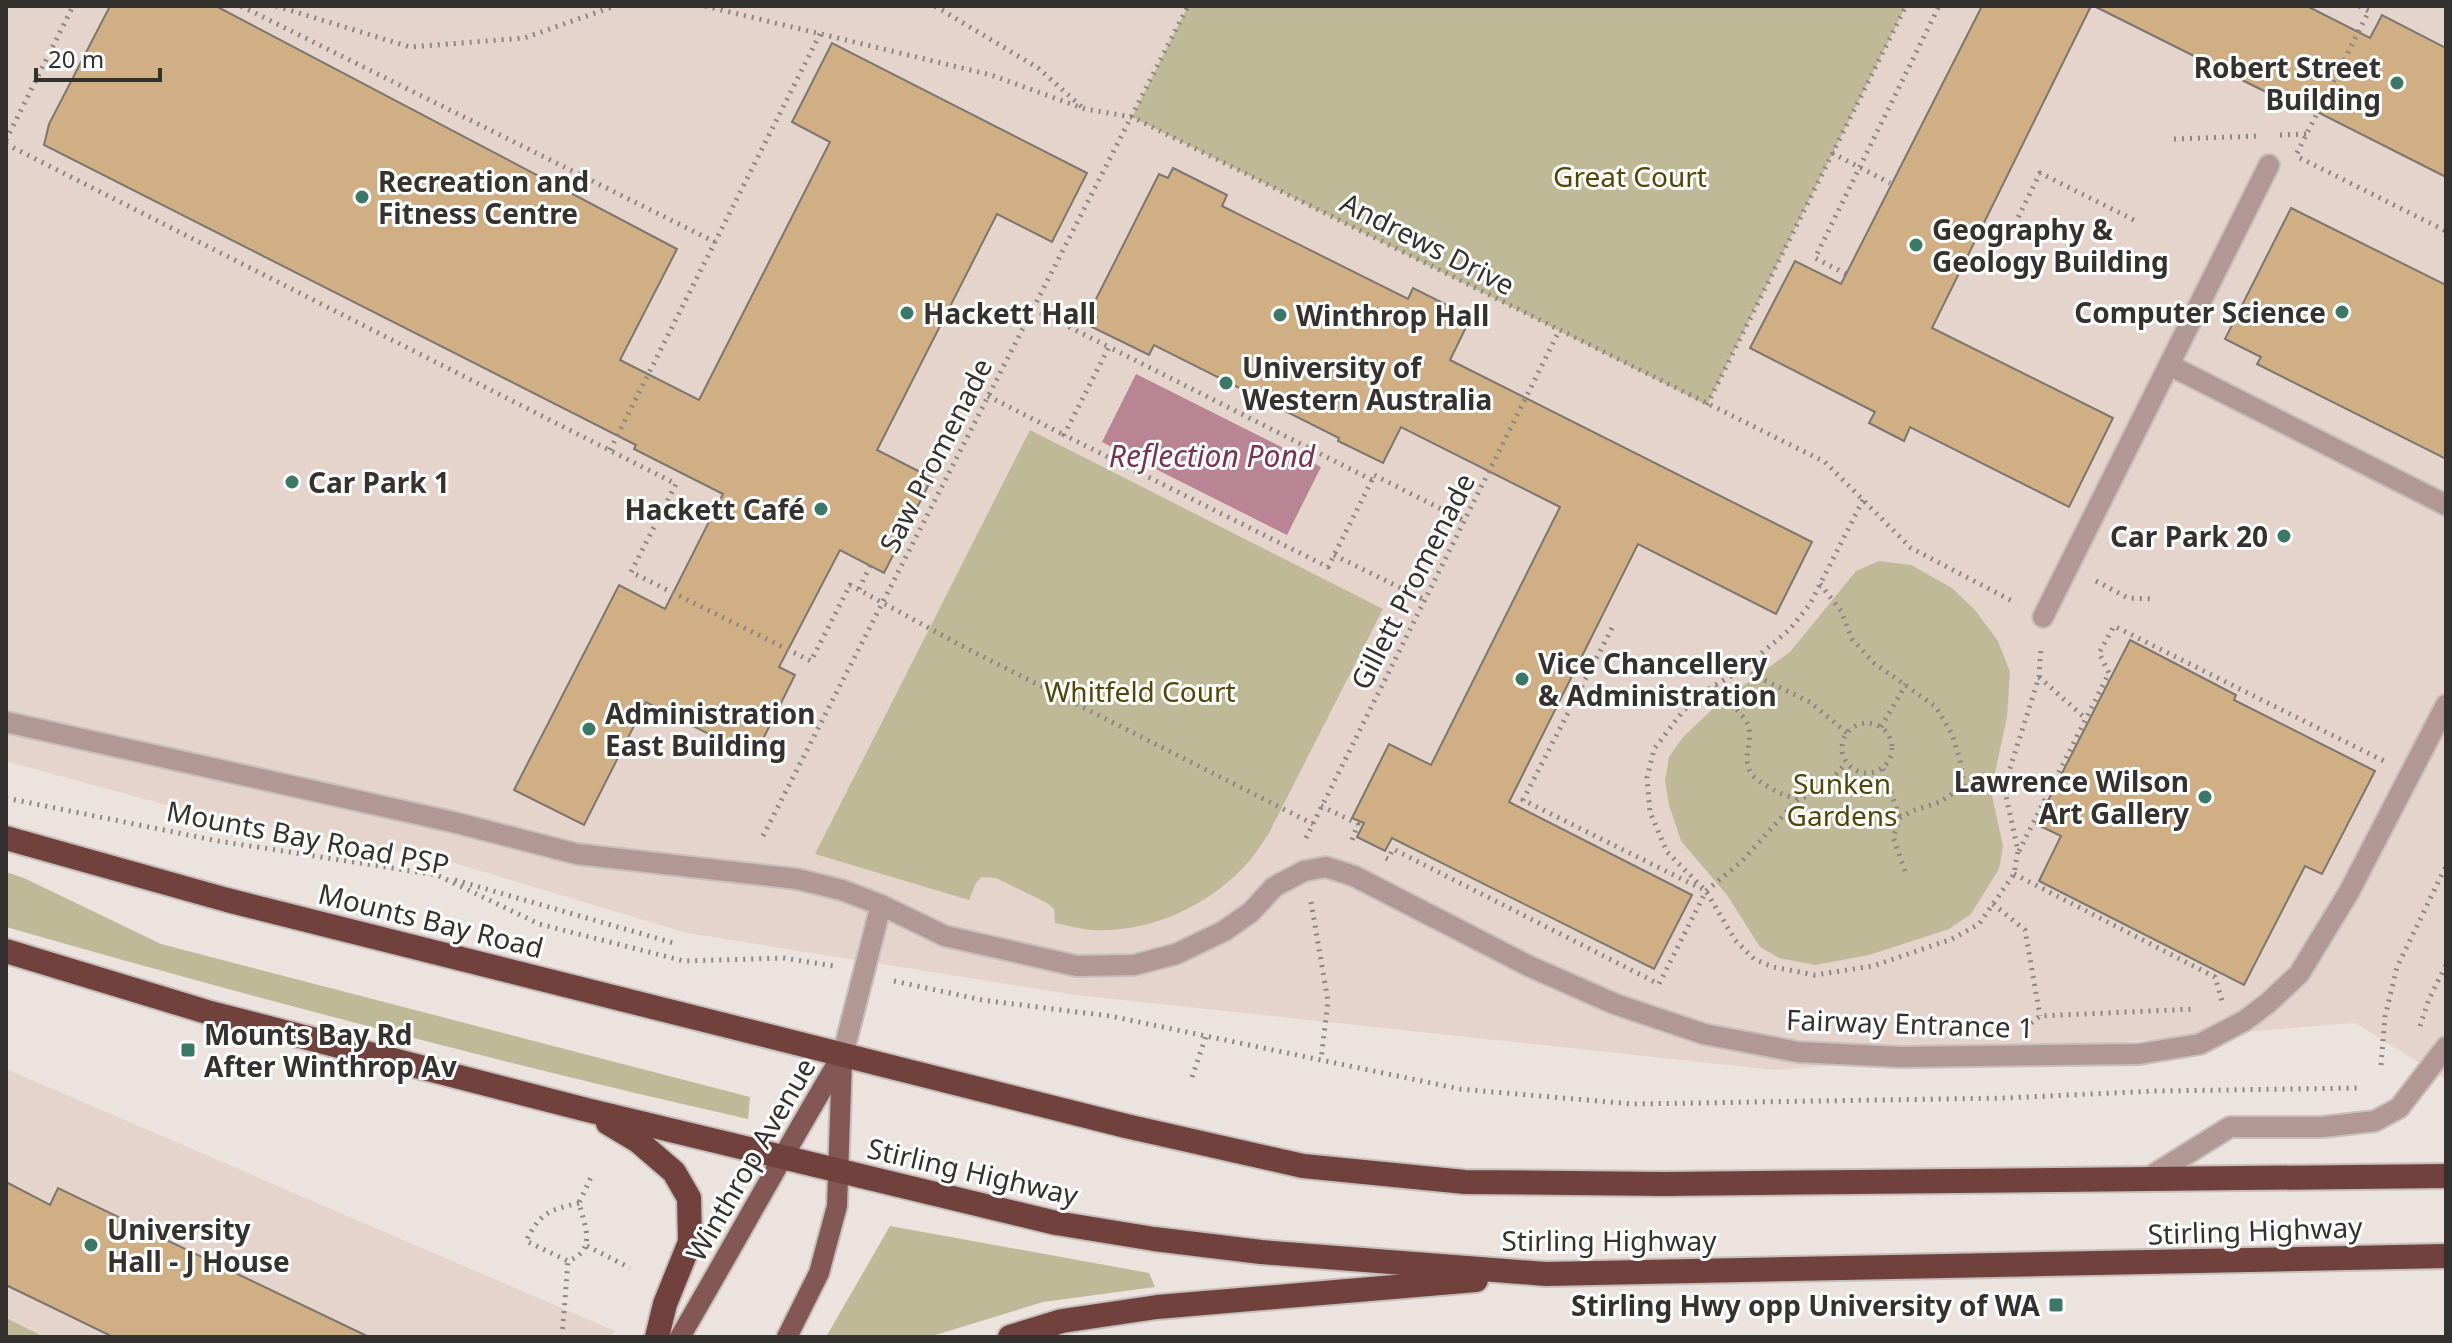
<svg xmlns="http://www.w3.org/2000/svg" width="2452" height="1343" font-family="'Noto Sans',sans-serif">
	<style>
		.built { fill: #e4d4cc }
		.green { fill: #c0b998 }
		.water { fill: #b98493 }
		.building { fill: #d0af85; stroke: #7b7670; stroke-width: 2 }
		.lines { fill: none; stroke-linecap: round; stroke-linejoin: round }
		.minor-casing { stroke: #c7bfbc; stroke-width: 24 }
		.major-casing { stroke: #c7bfbc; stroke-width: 24 }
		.highway-casing { stroke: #c7bfbc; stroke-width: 28 }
		.path { stroke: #8b8683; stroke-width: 5; stroke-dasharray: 2 6; stroke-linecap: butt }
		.minor { stroke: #b19895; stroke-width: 20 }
		.major { stroke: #835854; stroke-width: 20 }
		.highway { stroke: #71413d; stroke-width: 24 }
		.poi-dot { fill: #3b7966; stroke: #fff; stroke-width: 3 }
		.labels { text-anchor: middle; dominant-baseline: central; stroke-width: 6; stroke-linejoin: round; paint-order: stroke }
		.poi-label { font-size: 28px; font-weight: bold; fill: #34312f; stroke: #fff; text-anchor: start }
		.park-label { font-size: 28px; fill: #524606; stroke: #fff }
		.street-label { font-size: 28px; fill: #34312f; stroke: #fff }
		.water-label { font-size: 30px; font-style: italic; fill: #78344c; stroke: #fff }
	</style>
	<rect width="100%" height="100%" fill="#ece3df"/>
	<!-- built -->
	<g class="built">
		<path d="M6 6H2446V1079L2355 1023 1775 1070 1076 995 687 933 451 862 188 811 6 761Z"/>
		<path d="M6 1069 615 1331 611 1337H6Z"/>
	</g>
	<!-- green -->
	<g class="green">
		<path d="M1188 6H1906L1707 405 1132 117Z"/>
		<path d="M1030 430 1383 609 1269 833C1261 845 1253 858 1243 868 1204 908 1148 933 1092 930 1079 929 1067 925 1055 923L1054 909 1047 903 996 878 981 877 976 883 969 900 815 854Z"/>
		<path d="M1879 561 1911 565 1952 588 1975 610 1998 641 2010 672 2007 717 1991 791 2003 846 1999 869 1971 914 1949 929 1869 955 1815 965 1779 958 1760 947 1727 895 1681 841 1669 805 1665 781 1669 757 1683 737 1718 704 1790 652 1856 571Z"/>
		<path d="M6 872 24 878 161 944 750 1097 748 1119C499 1063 252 997 6 927Z"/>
		<path d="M890 1226 1149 1273 1155 1287 1043 1302 929 1337H826Z"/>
		<path d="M6 1318 44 1337H6Z"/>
	</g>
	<!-- water -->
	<path class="water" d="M1136 374 1321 467 1287 535 1102 442Z"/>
	<!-- building -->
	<g class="building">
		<path d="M110 6H216L677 249 620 360 699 400 830 142 792 122 832 43 1087 173 1052 242 997 214 877 450 932 478 884 573 840 550 779 667 795 675 754 757 646 702 584 825 514 790 619 585 665 609 723 494 634 449 636 445 44 145 49 124Z"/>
		<path d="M1982 6H2091L1932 328 2113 418 2069 507 1910 427 1904 441 1869 423 1875 412 1750 348 1795 261 1841 284Z"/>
		<path d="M2094 6H2307L2370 38 2382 15 2446 48V177L2284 95 2282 100Z"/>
		<path d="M1173 168 1227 195 1222 206 1408 299 1413 288 1471 317 1450 360 1812 542 1776 614 1638 544 1509 802 1692 895 1654 969 1392 838 1385 851 1357 837 1364 823 1352 818 1389 744 1431 765 1560 507 1401 427 1383 463 1338 441 1339 438 1154 345 1149 355 1092 327 1097 317 1089 313 1159 174 1168 178Z"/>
		<path d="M2291 208 2446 285V459L2257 364 2261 357 2225 339Z"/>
		<path d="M2130 640 2236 695 2234 700 2375 771 2322 874 2305 866 2244 985 2039 881 2061 836 2036 824Z"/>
		<path d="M6 1182 50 1205 58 1188 369 1337H113L6 1285Z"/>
	</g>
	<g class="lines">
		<defs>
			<g id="minor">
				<path d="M2169 365 2446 505"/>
				<path d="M2043 617 2269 165"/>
				<path d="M6 722 453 822 577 854 797 879 842 890 881 905 945 936 1077 966 1134 965 1176 954 1224 931 1251 912 1274 887 1304 871 1326 867 1354 876 1531 967 1615 1004 1704 1034 1798 1052 1900 1057 2139 1054 2200 1044 2244 1021 2268 1003 2299 974 2349 892 2446 705"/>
				<path d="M843 1054 881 905"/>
				<path d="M2145 1180 2230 1127H2322L2375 1121 2399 1108 2446 1047"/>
			</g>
			<g id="major">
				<path d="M680 1337C735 1243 787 1147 843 1054"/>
				<path d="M787 1337 819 1273 837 1206 842 1059"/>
			</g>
			<g id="highway">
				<path d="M6 838 227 900 1126 1126 1303 1166 1465 1182 1664 1184 2446 1176"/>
				<path d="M6 951 207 1012 587 1110 1056 1223 1154 1239 1261 1252 1546 1274 2446 1256"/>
				<path d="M608 1123 638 1141 674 1172 689 1198 690 1242 665 1304 657 1337"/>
				<path d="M1010 1337 1062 1321 1157 1307 1476 1280"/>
			</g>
		</defs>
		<!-- minor casing -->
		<use href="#minor" class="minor-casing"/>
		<!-- major casing -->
		<use href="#major" class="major-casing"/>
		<!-- highway casing -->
		<use href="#highway" class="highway-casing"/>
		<!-- path -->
		<g class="path">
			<path d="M241 6 715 242"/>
			<path d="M276 6 410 47 524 38 615 6"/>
			<path d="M705 6 991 75 1085 109 1132 117 1825 462 1911 548 2016 603"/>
			<path d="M935 6 1038 68 1082 107"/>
			<path d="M2280 135 2306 134"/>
			<path d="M2174 139 2258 136"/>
			<path d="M6 140 73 6"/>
			<path d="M6 144 676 484 631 572 811 661 850 585 962 646 1313 824"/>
			<path d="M1832 153 1890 183"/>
			<path d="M2297 153 2369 11 2359 6"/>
			<path d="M2300 158 2446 231"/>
			<path d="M1981 229 2006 242 2040 173 2134 220"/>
			<path d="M1846 274 1815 258 1939 6"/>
			<path d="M1033 309 1109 347"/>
			<path d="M988 396 1064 435"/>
			<path d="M1707 405 1906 6"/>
			<path d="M610 450 820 34"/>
			<path d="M1372 480 1328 567 1064 435 1109 347 1372 480 1374 475 1465 521"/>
			<path d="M1863 500 1810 604 1790 629 1743 669 1705 691 1683 711 1654 749 1647 778 1650 812 1667 852 1706 891 1735 940 1754 959 1773 967 1815 975 1873 966 1952 939 1979 924 2014 874 2018 851 2004 787 2039 677 2041 648"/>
			<path d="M1334 555 1425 600"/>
			<path d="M2096 581 2128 598 2155 599"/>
			<path d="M1820 584 1841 611 1852 639 1874 663 1936 707 1952 734 1960 760 1964 786"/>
			<path d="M859 589 870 566"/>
			<path d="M1612 628 1523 800 1702 889"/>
			<path d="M1743 670 1810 702 1847 733"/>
			<path d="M2039 677 2085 718"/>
			<path d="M1714 687C1723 696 1742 713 1747 723 1754 737 1744 753 1748 766 1750 776 1760 782 1769 787 1805 811 1822 790 1846 763"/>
			<circle cx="1867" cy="748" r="25"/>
			<path d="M1881 727 1906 684"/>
			<path d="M1883 769 1900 818"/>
			<path d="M6 798 218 841 437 875 539 924 684 961 783 958 834 966"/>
			<path d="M1321 806 1358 824 1352 840"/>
			<path d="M763 836 1188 6"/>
			<path d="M1306 838 1559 331"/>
			<path d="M2019 851 2109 673 2099 653 2114 626 2384 761"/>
			<path d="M1386 858 1388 859 1393 849 1659 984 1706 891 1742 861 1798 799"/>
			<path d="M1905 871 1893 837 1900 818 1912 811 1940 802 1964 786 2004 787"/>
			<path d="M2014 874 2215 977 2222 1001"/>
			<path d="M455 880 677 944"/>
			<path d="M1311 902 1328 1001 1321 1060"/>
			<path d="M1993 904 2025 930 2040 1016"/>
			<path d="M894 981 982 1000 1110 1016 1460 1089 1632 1104 2005 1098 2155 1091 2360 1088"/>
			<path d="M2031 1023 2040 1016 2194 1009"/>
			<path d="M2420 1026 2429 999 2446 965"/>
			<path d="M2381 1065 2385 1017 2397 967 2446 866"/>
			<path d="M1192 1077 1206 1036"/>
			<path d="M579 1203C549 1210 540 1213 526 1241L568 1261C597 1250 585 1227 579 1203L592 1175"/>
			<path d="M587 1246 630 1268"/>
			<path d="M562 1337 568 1261"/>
		</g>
		<!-- minor -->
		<use href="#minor" class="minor"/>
		<!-- major -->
		<use href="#major" class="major"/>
		<!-- highway -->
		<use href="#highway" class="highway"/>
	</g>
	<!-- markers -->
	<g class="poi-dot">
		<circle cx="2397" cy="83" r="8"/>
		<circle cx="362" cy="197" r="8"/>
		<circle cx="1916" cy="245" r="8"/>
		<circle cx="2342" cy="312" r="8"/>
		<circle cx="907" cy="313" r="8"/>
		<circle cx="1280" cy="315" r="8"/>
		<circle cx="1226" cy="383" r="8"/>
		<circle cx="292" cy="482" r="8"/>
		<circle cx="821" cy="509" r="8"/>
		<circle cx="2284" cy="536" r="8"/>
		<circle cx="1522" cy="679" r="8"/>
		<circle cx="589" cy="729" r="8"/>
		<circle cx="2205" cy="797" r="8"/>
		<rect x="180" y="1042" width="16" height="16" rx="4"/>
		<circle cx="91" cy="1245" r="8"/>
		<rect x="2048" y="1297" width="16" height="16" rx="4"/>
	</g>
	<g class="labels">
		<!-- poi labels -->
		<g class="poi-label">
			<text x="2381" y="67" text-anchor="end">Robert Street<tspan x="2381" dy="32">Building</tspan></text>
			<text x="378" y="181">Recreation and<tspan x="378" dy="32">Fitness Centre</tspan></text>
			<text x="1932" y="229">Geography &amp;<tspan x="1932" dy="32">Geology Building</tspan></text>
			<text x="2326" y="312" text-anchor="end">Computer Science</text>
			<text x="923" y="313">Hackett Hall</text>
			<text x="1296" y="315">Winthrop Hall</text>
			<text x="1242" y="367">University of<tspan x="1242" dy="32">Western Australia</tspan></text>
			<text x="308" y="482">Car Park 1</text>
			<text x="805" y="509" text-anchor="end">Hackett Café</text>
			<text x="2268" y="536" text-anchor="end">Car Park 20</text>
			<text x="1538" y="663">Vice Chancellery<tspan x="1538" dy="32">&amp; Administration</tspan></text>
			<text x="605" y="713">Administration<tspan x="605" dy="32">East Building</tspan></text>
			<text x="2189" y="781" text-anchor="end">Lawrence Wilson<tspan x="2189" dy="32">Art Gallery</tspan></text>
			<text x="204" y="1034">Mounts Bay Rd<tspan x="204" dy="32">After Winthrop Av</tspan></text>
			<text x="107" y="1229">University<tspan x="107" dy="32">Hall - J House</tspan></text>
			<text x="2040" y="1305" text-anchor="end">Stirling Hwy opp University of WA</text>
		</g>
		<!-- park labels -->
		<g class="park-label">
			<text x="1630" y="176">Great Court</text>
			<text x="1140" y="691">Whitfeld Court</text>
			<text x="1842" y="783">Sunken<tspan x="1842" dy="32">Gardens</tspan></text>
		</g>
		<!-- street labels -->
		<g class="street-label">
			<text transform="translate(1428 243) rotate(27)">Andrews Drive</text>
			<text transform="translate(935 455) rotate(-63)">Saw Promenade</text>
			<text transform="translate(1412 581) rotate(-63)">Gillett Promenade</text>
			<text transform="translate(308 837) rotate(11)">Mounts Bay Road PSP</text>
			<text transform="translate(431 920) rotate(14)">Mounts Bay Road</text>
			<text transform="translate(1910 1023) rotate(2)">Fairway Entrance 1</text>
			<text transform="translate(750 1159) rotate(-60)">Winthrop Avenue</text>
			<text transform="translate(973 1171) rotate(13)">Stirling Highway</text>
			<text transform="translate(2255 1230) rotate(-2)">Stirling Highway</text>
			<text x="1609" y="1240">Stirling Highway</text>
		</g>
		<!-- water labels -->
		<g class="water-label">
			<text x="1212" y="455">Reflection Pond</text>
		</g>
	</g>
	<!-- border -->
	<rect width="2452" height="1343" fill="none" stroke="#34312f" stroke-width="16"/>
	<!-- scale -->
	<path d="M36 68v12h124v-12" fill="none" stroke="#34312f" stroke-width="4"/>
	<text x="48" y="68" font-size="24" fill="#34312f" stroke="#ffffff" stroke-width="6" paint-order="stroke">20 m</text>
</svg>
